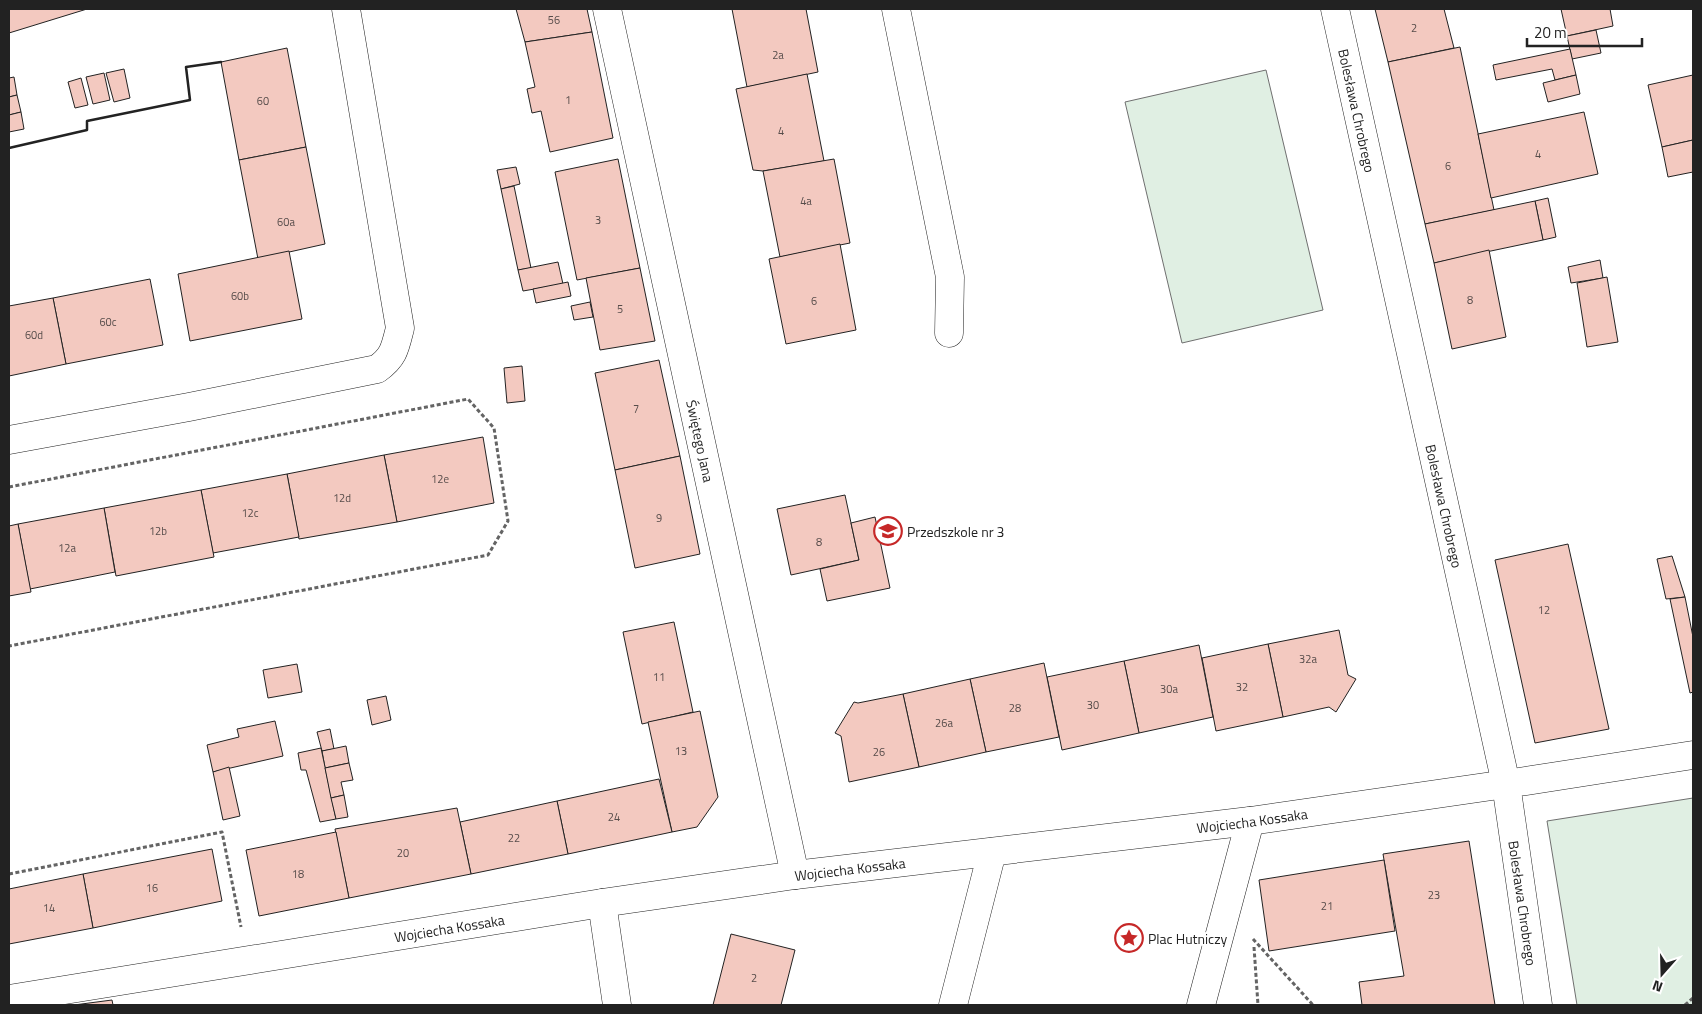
<svg xmlns="http://www.w3.org/2000/svg" width="1702" height="1014" font-family="'Titillium Web',sans-serif">
	<style>
		.green { fill: #e0efe3; stroke: #6f6f6f }
		.building { fill: #f3c9c0; stroke: #222 }
		.lines { fill: none; stroke-linecap: round; stroke-linejoin: round }
		.minor-casing { stroke: #222; stroke-width: 29 }
		.path { stroke: #646464; stroke-width: 3; stroke-dasharray: 4 2.5; stroke-linecap: butt }
		.minor { stroke: #fff; stroke-width: 28 }
		.wall { stroke: #222; stroke-width: 2.5 }
		.labels { text-anchor: middle; dominant-baseline: central; stroke-width: 4; stroke-linejoin: round; paint-order: stroke }
		.number-label { font-size: 11px; fill: #564c4a }
		.street-label { font-size: 14px; fill: #222; stroke: #fff }
		.poi-label { font-size: 14px; fill: #222; stroke: #fff; text-anchor: start }
	</style>
	<rect width="100%" height="100%" fill="#fff"/>
	<!-- green -->
	<g class="green">
		<path d="M1266 70 1323 310 1182 343 1125 102Z"/>
		<path d="M1693 798V1005H1577L1547 821Z"/>
	</g>
	<!-- building -->
	<g class="building">
		<path d="M9 9H87L9 33Z"/>
		<path d="M516 9H587L592 32 525 42Z"/>
		<path d="M732 9H806L818 72 747 87Z"/>
		<path d="M1375 9H1444L1454 48 1388 62Z"/>
		<path d="M1561 9H1610L1613 26 1567 36Z"/>
		<path d="M1596 30 1601 53 1572 59 1567 36Z"/>
		<path d="M592 32 613 138 550 152 541 111 532 113 527 89 535 87 525 42Z"/>
		<path d="M1460 47 1494 210 1425 224 1388 62Z"/>
		<path d="M287 48 306 147 239 160 221 62Z"/>
		<path d="M1570 49 1576 75 1555 80 1552 69 1496 80 1493 65Z"/>
		<path d="M124 69 130 98 114 102 106 73Z"/>
		<path d="M104 73 110 100 93 104 86 77Z"/>
		<path d="M807 74 824 161 763 171 753 170 736 89Z"/>
		<path d="M1576 75 1580 94 1548 102 1543 83Z"/>
		<path d="M1693 75V140L1662 147 1648 85Z"/>
		<path d="M14 77 17 95 9 97V78Z"/>
		<path d="M81 78 88 105 75 108 68 82Z"/>
		<path d="M17 95 21 112 9 115V97Z"/>
		<path d="M21 112 24 129 9 132V115Z"/>
		<path d="M1584 112 1598 174 1491 198 1478 134Z"/>
		<path d="M1693 140V172L1668 177 1662 147Z"/>
		<path d="M306 147 325 244 258 259 239 160Z"/>
		<path d="M618 159 640 268 577 280 555 172Z"/>
		<path d="M834 159 850 243 780 257 763 171Z"/>
		<path d="M516 167 520 184 501 189 497 170Z"/>
		<path d="M514 186 531 268 518 270 501 189Z"/>
		<path d="M1548 198 1556 237 1543 240 1535 201Z"/>
		<path d="M1535 201 1543 240 1434 263 1425 224Z"/>
		<path d="M840 244 856 330 786 344 769 259Z"/>
		<path d="M1489 250 1506 337 1452 349 1434 263Z"/>
		<path d="M289 251 302 319 190 341 178 274Z"/>
		<path d="M1600 260 1603 278 1571 283 1568 267Z"/>
		<path d="M558 262 563 284 523 291 518 270Z"/>
		<path d="M640 268 655 341 600 350 586 278Z"/>
		<path d="M1607 277 1618 342 1587 347 1577 283Z"/>
		<path d="M150 279 163 345 66 364 53 298Z"/>
		<path d="M568 282 571 296 536 303 533 289Z"/>
		<path d="M53 298 66 364 9 376V306Z"/>
		<path d="M590 302 593 317 574 320 571 306Z"/>
		<path d="M659 360 680 456 615 470 595 373Z"/>
		<path d="M522 366 525 401 507 403 504 368Z"/>
		<path d="M483 437 494 503 397 522 384 455Z"/>
		<path d="M384 455 397 522 299 539 287 474Z"/>
		<path d="M680 456 700 554 635 568 615 470Z"/>
		<path d="M287 474 299 537 213 553 201 490Z"/>
		<path d="M201 490 214 557 116 576 104 508Z"/>
		<path d="M845 495 859 560 791 575 777 509Z"/>
		<path d="M104 508 115 572 30 589 18 524Z"/>
		<path d="M875 517 890 588 827 601 820 569 859 560 851 523Z"/>
		<path d="M18 524 31 592 9 596V526Z"/>
		<path d="M1568 544 1609 729 1535 743 1495 560Z"/>
		<path d="M1672 556 1685 597 1666 599 1657 559Z"/>
		<path d="M1685 597 1693 637V692L1690 693 1670 599Z"/>
		<path d="M674 622 693 712 642 724 623 632Z"/>
		<path d="M1339 630 1348 675 1356 679 1336 712 1329 707 1283 717 1268 644Z"/>
		<path d="M1268 644 1283 717 1216 731 1202 658Z"/>
		<path d="M1199 645 1213 717 1139 733 1124 661Z"/>
		<path d="M1124 661 1139 733 1062 750 1047 677Z"/>
		<path d="M1044 663 1059 737 986 752 970 679Z"/>
		<path d="M297 664 302 692 268 698 263 670Z"/>
		<path d="M970 679 986 752 919 767 903 694Z"/>
		<path d="M903 694 919 767 849 782 841 736 835 733 854 702 858 703Z"/>
		<path d="M386 696 391 720 372 725 367 700Z"/>
		<path d="M700 711 718 797 697 827 672 832 648 722Z"/>
		<path d="M275 721 283 756 213 772 207 745 239 737 237 729Z"/>
		<path d="M330 729 334 749 322 751 317 732Z"/>
		<path d="M346 746 349 763 325 768 322 751Z"/>
		<path d="M321 748 336 819 320 822 306 770H301L298 753Z"/>
		<path d="M349 763 353 780 341 782 344 795 331 798 325 768Z"/>
		<path d="M229 767 240 816 223 820 213 772Z"/>
		<path d="M659 779 672 832 568 854 557 801Z"/>
		<path d="M344 795 348 817 336 819 331 798Z"/>
		<path d="M557 801 568 854 471 874 460 822Z"/>
		<path d="M457 808 471 874 349 898 335 829Z"/>
		<path d="M336 832 349 898 259 916 246 850Z"/>
		<path d="M1469 841 1495 1005H1362L1359 982 1404 976 1383 854Z"/>
		<path d="M212 849 222 901 93 928 83 874Z"/>
		<path d="M1384 860 1395 931 1269 951 1259 880Z"/>
		<path d="M83 874 93 928 9 944V889Z"/>
		<path d="M731 934 795 950 781 1005H713Z"/>
		<path d="M112 1000 113 1005H74Z"/>
	</g>
	<g class="lines">
		<defs>
			<g id="minor">
				<path id="s1" d="M607 9 795 875"/>
				<path d="M896 9 950 277 949 333"/>
				<path id="s2" d="M1335 9 1506 784 1538 1005"/>
				<path d="M9 440 189 407 377 369C394 357 395 348 400 328L346 9"/>
				<path d="M602 903 617 1005"/>
				<path id="s3" d="M9 999 602 903 795 875 1250 821 1506 784 1693 755"/>
				<path d="M953 1005 992 852"/>
				<path d="M1201 1005 1250 821"/>
			</g>
		</defs>
		<!-- minor casing -->
		<use href="#minor" class="minor-casing"/>
		<!-- path -->
		<g class="path">
			<path d="M9 487 468 399 494 428 508 521 488 555 9 646"/>
			<path d="M9 874 222 832 241 927"/>
			<path d="M1253 939 1313 1005"/>
			<path d="M1254 947 1258 1005"/>
			<path d="M1685 1005 1693 998"/>
		</g>
		<!-- minor -->
		<use href="#minor" class="minor"/>
		<!-- wall -->
		<path class="wall" d="M9 148 87 130V121L190 100 186 67 221 62"/>
	</g>
	<!-- icons -->
	<defs>
		<symbol id="school-ring" viewBox="-11 -11 22 22"><circle r="9.5" fill="#fff" stroke="#c62828" stroke-width="1.5"/><path d="M0-5L7-2L0 1L-7-2ZM-4 1L0 2.5L4 1V4Q0 6-4 4Z" fill="#c62828"/></symbol>
		<symbol id="sight-ring" viewBox="-11 -11 22 22"><circle r="9.5" fill="#fff" stroke="#c62828" stroke-width="1.5"/><path d="M0-6L1.8-2.2L6-1.7L2.9 1.2L3.7 5.4L0 3.3L-3.7 5.4L-2.9 1.2L-6-1.7L-1.8-2.2Z" fill="#c62828"/></symbol>
	</defs>
	<g fill-rule="evenodd">
		<use href="#school-ring" x="872" y="515" width="32" height="32"/>
		<use href="#sight-ring" x="1113" y="922" width="32" height="32"/>
	</g>
	<g class="labels">
		<!-- number labels -->
		<g class="number-label">
			<text x="554" y="20">56</text>
			<text x="1414" y="28">2</text>
			<text x="778" y="55">2a</text>
			<text x="568" y="100">1</text>
			<text x="263" y="101">60</text>
			<text x="781" y="131">4</text>
			<text x="1538" y="154">4</text>
			<text x="1448" y="166">6</text>
			<text x="806" y="201">4a</text>
			<text x="598" y="220">3</text>
			<text x="286" y="222">60a</text>
			<text x="240" y="296">60b</text>
			<text x="1470" y="300">8</text>
			<text x="814" y="301">6</text>
			<text x="620" y="309">5</text>
			<text x="108" y="322">60c</text>
			<text x="34" y="335">60d</text>
			<text x="636" y="409">7</text>
			<text x="440" y="479">12e</text>
			<text x="342" y="498">12d</text>
			<text x="250" y="513">12c</text>
			<text x="659" y="518">9</text>
			<text x="158" y="531">12b</text>
			<text x="819" y="542">8</text>
			<text x="67" y="548">12a</text>
			<text x="1544" y="610">12</text>
			<text x="1308" y="659">32a</text>
			<text x="659" y="677">11</text>
			<text x="1242" y="687">32</text>
			<text x="1169" y="689">30a</text>
			<text x="1093" y="705">30</text>
			<text x="1015" y="708">28</text>
			<text x="944" y="723">26a</text>
			<text x="681" y="751">13</text>
			<text x="879" y="752">26</text>
			<text x="614" y="817">24</text>
			<text x="514" y="838">22</text>
			<text x="403" y="853">20</text>
			<text x="298" y="874">18</text>
			<text x="152" y="888">16</text>
			<text x="1434" y="895">23</text>
			<text x="1327" y="906">21</text>
			<text x="49" y="908">14</text>
			<text x="754" y="978">2</text>
		</g>
		<!-- street labels -->
		<g class="street-label">
			<text stroke="none"><textPath href="#s2" startOffset="104">Bolesława Chrobrego</textPath></text>
			<text stroke="none"><textPath href="#s1" startOffset="442">Świętego Jana</textPath></text>
			<text stroke="none"><textPath href="#s2" startOffset="509">Bolesława Chrobrego</textPath></text>
			<text stroke="none"><textPath href="#s3" startOffset="1256">Wojciecha Kossaka</textPath></text>
			<text stroke="none"><textPath href="#s3" startOffset="851">Wojciecha Kossaka</textPath></text>
			<text stroke="none"><textPath href="#s2" startOffset="914">Bolesława Chrobrego</textPath></text>
			<text stroke="none"><textPath href="#s3" startOffset="446">Wojciecha Kossaka</textPath></text>
		</g>
		<!-- poi labels -->
		<g class="poi-label">
			<text x="907" y="531">Przedszkole nr 3</text>
			<text x="1148" y="938">Plac Hutniczy</text>
		</g>
	</g>
	<!-- border -->
	<rect width="1702" height="1014" fill="none" stroke="#222222" stroke-width="20"/>
	<!-- north arrow -->
	<g transform="translate(1662 974) rotate(200)" stroke="#ffffff" stroke-width="4" paint-order="stroke">
	<path d="M0-4L9 19L0 12L-9 19Z" fill="#222222"/>
	<text y="-8" font-size="14" font-weight="bold" text-anchor="middle" fill="#222222">N</text>
	</g>
	<!-- scale -->
	<path d="M1527 38v8h115v-8" fill="none" stroke="#222222" stroke-width="2.5"/>
	<text x="1534" y="38" font-size="15" fill="#222222" stroke="#ffffff" stroke-width="4" paint-order="stroke">20 m</text>
</svg>
